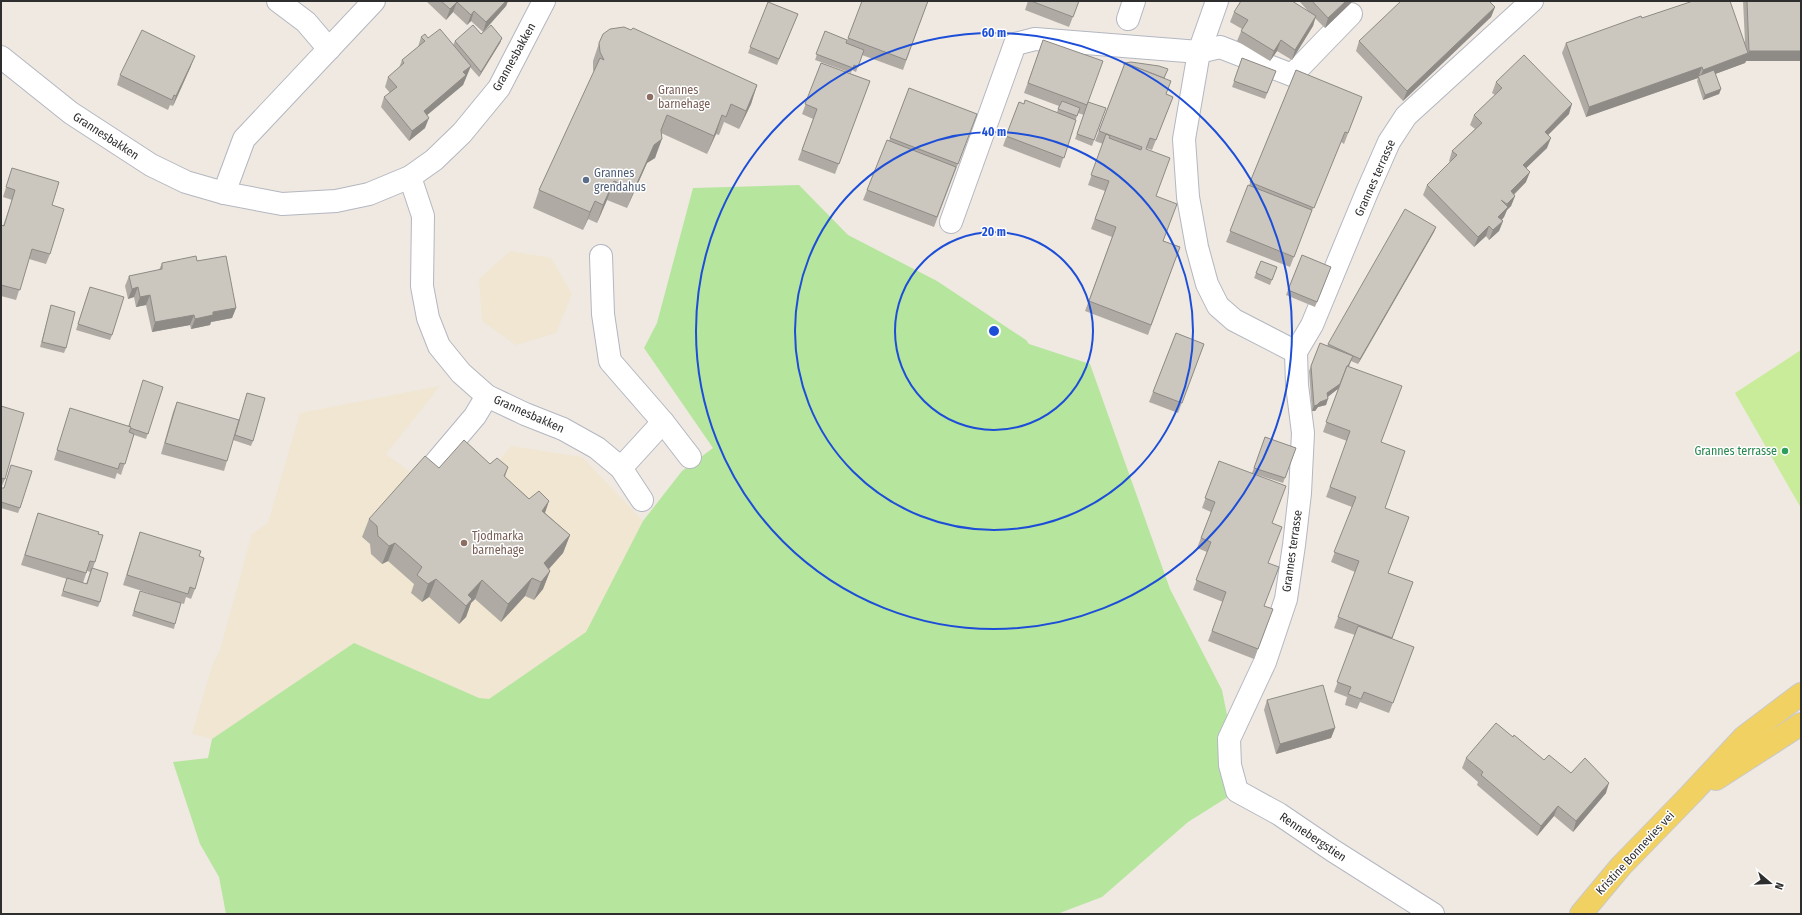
<svg xmlns="http://www.w3.org/2000/svg" width="1802" height="915" font-family="'Fira Sans Condensed',sans-serif">
	<style>
		.education { fill: #f0e6d1 }
		.green { fill: #b6e59e }
		.pitch { fill: #c9ec9a }
		.lines { fill: none; stroke-linecap: round; stroke-linejoin: round }
		.minor-casing { stroke: #b4b7c1; stroke-width: 24 }
		.major-casing { stroke: #c9c9c9; stroke-width: 24 }
		.minor { stroke: #fff; stroke-width: 22 }
		.major { stroke: #f2d163; stroke-width: 22 }
		.wall { fill: #afaba4; fill-rule: evenodd }
		.shaded-wall { fill: #8e8b86 }
		.building { fill: #cbc7bf; stroke: #8e8b86 }
		.ring { fill: none; stroke: #1d4ed8; stroke-width: 2 }
		.education-dot { fill: #8d6e63; stroke: #fff; stroke-width: 1.5 }
		.service-dot { fill: #5c6f8a; stroke: #fff; stroke-width: 1.5 }
		.leisure-dot { fill: #2e9e5b; stroke: #fff; stroke-width: 1.5 }
		.labels { text-anchor: middle; dominant-baseline: central; stroke-width: 3; stroke-linejoin: round; paint-order: stroke }
		.street-label { font-size: 12px; fill: #2e2e2e; stroke: #fff }
		.education-label { font-size: 12px; fill: #785e54; stroke: #fff; text-anchor: start }
		.service-label { font-size: 12px; fill: #4e5e75; stroke: #fff; text-anchor: start }
		.leisure-label { font-size: 12px; fill: #27864d; stroke: #fff; text-anchor: end }
		.centre { fill: #1d4ed8; stroke: #fff; stroke-width: 2 }
		.ring-label { font-size: 12px; text-anchor: middle; font-weight: bold; fill: #1d4ed8; stroke: #fff; stroke-width: 3; stroke-linejoin: round; paint-order: stroke }
	</style>
	<rect width="100%" height="100%" fill="#efe9e1"/>
	<!-- education -->
	<g class="education">
		<path d="M510 251 551 258 572 294 556 333 516 345 482 321 479 279Z"/>
		<path d="M440 386 386 454 418 478 481 483 511 446 582 457 643 521 586 632 486 701 354 643 212 739 192 734 213 663 220 650 252 534 268 523 300 413Z"/>
	</g>
	<!-- green -->
	<path class="green" d="M799 185 848 235 937 281 1026 340 1029 344 1090 364 1170 589 1222 690 1228 720 1231 795 1188 822 1102 897 1057 914H226L219 877 200 844 173 762 208 758 212 739 354 643 479 698 489 699 586 632 643 521 682 471 713 448 644 348 657 323 693 188Z"/>
	<!-- pitch -->
	<path class="pitch" d="M1801 350V508L1735 393Z"/>
	<g class="lines">
		<defs>
			<g id="minor">
				<path d="M278 1 306 22 329 49"/>
				<path d="M1217 1 1199 52 1184 139 1188 197 1197 247 1207 284 1218 306 1234 320 1296 352"/>
				<path d="M1128 19 1134 1"/>
				<path d="M1 57 71 113 151 165 186 182 224 193 282 204 336 201 369 194 410 177 434 160 462 133 499 88 544 1"/>
				<path d="M410 177 423 216 422 286 428 318 439 346 461 373 487 396 525 414 563 429 597 448 621 468 642 500"/>
				<path d="M224 193 244 139 374 1"/>
				<path d="M951 222 1015 44 1035 39 1199 52 1220 47 1292 75 1351 14"/>
				<path d="M601 256 603 314 610 361 663 422 690 457"/>
				<path d="M431 468 475 416 487 396"/>
				<path d="M621 468 663 422"/>
				<path d="M1433 914 1332 850 1279 814 1237 791 1230 765 1229 739 1265 662 1286 599 1294 545 1300 493 1303 433 1297 385 1296 352 1312 325 1367 192 1389 142 1406 116 1532 1"/>
			</g>
			<g id="major">
				<path d="M1716 779 1801 724"/>
				<path d="M1581 914 1621 866 1691 794 1744 737 1801 694"/>
			</g>
		</defs>
		<!-- minor casing -->
		<use href="#minor" class="minor-casing"/>
		<!-- major casing -->
		<use href="#major" class="major-casing"/>
		<!-- minor -->
		<use href="#minor" class="minor"/>
		<!-- major -->
		<use href="#major" class="major"/>
	</g>
	<!-- wall -->
	<g class="wall">
		<path d="M426 1H508L506 6 483 32 471 21 467 25 453 12 446 20Z"/>
		<path d="M862 1H928L903 70 862 55 856 72 852 70 851 73 815 60 825 31 846 43Z"/>
		<path d="M1028 1H1079L1069 27 1025 10Z"/>
		<path d="M1299 1H1353L1325 28 1315 18 1313 26 1292 60 1277 51 1270 61 1237 41 1242 29 1230 22 1234 12H1309Z"/>
		<path d="M1743 1H1801V61H1746L1745 63 1715 74 1721 89 1719 94 1703 100 1697 81 1698 78 1586 117 1562 53 1566 43 1642 18 1745 42Z"/>
		<path d="M768 2 798 14 777 65 748 53Z"/>
		<path d="M1495 7 1491 17 1403 101 1356 51 1359 41Z"/>
		<path d="M481 34 502 38 500 43 479 77 470 67 463 85 427 115 425 128 409 141 381 107 384 97 390 93 385 87 388 77 399 68 402 60 418 47 421 37 428 38 453 45 455 41Z"/>
		<path d="M1043 40 1088 102 1106 108 1092 146 1075 139 1084 115 1078 113 1060 168 1003 146 1019 102 1024 104 1057 112 1059 106 1024 93Z"/>
		<path d="M599 43 757 85 751 104 739 129 724 122 719 135 716 134 707 154 661 133 655 158 647 163 627 208 607 200 597 223 588 219 583 230 533 208 539 190 594 72 593 70V61Z"/>
		<path d="M1242 58 1276 71 1265 99 1232 87Z"/>
		<path d="M821 63 870 81 835 174 798 160 813 119 802 114Z"/>
		<path d="M1125 63 1167 94 1173 97 1152 150 1146 148V149L1156 196 1164 241 1180 247 1148 335 1085 311 1112 237 1091 229 1105 191 1088 185 1103 144 1095 141Z"/>
		<path d="M191 66 173 106 170 105 168 110 117 85 120 75Z"/>
		<path d="M1296 70 1362 97 1344 144 1341 142 1309 218 1290 267 1226 242Z"/>
		<path d="M1496 82 1569 114 1548 135 1547 148 1526 168V182L1514 195 1515 196 1511 206 1507 210 1504 217 1502 220 1503 221 1499 231 1489 240 1486 236 1474 247 1423 195 1427 185 1450 162 1449 161 1452 151 1475 129 1470 125 1474 115 1495 95 1492 93Z"/>
		<path d="M909 88 977 114 934 227 863 200 867 190 889 141Z"/>
		<path d="M12 168 52 205 50 254 46 264 29 259 16 300 1 296V225L3 226 12 200 3 197Z"/>
		<path d="M1436 227 1434 232 1358 364 1351 361 1349 367 1381 442 1388 573 1413 582 1392 639 1414 647 1389 713 1360 702 1357 709 1345 705 1347 697 1334 692 1355 635 1334 628 1355 572 1331 562 1352 507 1326 497 1347 441 1323 432 1339 387 1328 397 1326 405 1318 407 1315 411H1312L1309 371 1320 343 1327 346 1328 344Z"/>
		<path d="M1302 255 1331 267 1315 307 1286 295Z"/>
		<path d="M197 261 236 308 232 318 211 322 210 325 191 329 190 325 152 332 146 305 136 307 134 297 128 299 125 286 129 276 159 270 162 263Z"/>
		<path d="M1261 261 1277 267 1270 285 1254 278Z"/>
		<path d="M88 292 112 335 110 340 76 330Z"/>
		<path d="M51 305 66 348 64 353 40 347Z"/>
		<path d="M1176 333 1204 344 1178 413 1149 402Z"/>
		<path d="M163 387 146 439 134 435 121 475 117 473 115 479 54 460 70 408 128 426Z"/>
		<path d="M247 393 253 441 251 446 233 440Z"/>
		<path d="M177 402 227 461 224 471 161 454 173 412Z"/>
		<path d="M1 406 5 479 1 488 20 508 18 513 1 508Z"/>
		<path d="M1265 437 1296 448 1283 483 1252 473Z"/>
		<path d="M1219 461 1272 523 1264 606 1273 609 1254 659 1208 641 1223 602 1193 590 1207 552 1197 548 1211 512 1202 508Z"/>
		<path d="M490 464 508 467 505 477 570 535 563 553 549 569 550 571 543 589 534 600 525 596 501 622 475 599 471 603 466 617 459 624 429 597 422 602 411 593 414 584 388 561 382 564 371 554 370 544 362 537 369 519 439 468Z"/>
		<path d="M38 513 98 534 95 562 93 568 100 602 98 607 61 596 67 579 21 565ZM87 571 90 572 86 584 83 583Z"/>
		<path d="M140 532 199 556 195 589 191 599 186 597 184 604 123 585Z"/>
		<path d="M140 591 175 624 174 629 132 616Z"/>
		<path d="M1267 700 1335 728 1331 738 1276 754 1264 710Z"/>
		<path d="M1513 737 1544 760 1571 773 1606 793 1573 832 1554 816 1537 836 1477 785 1478 782 1462 768 1466 758Z"/>
	</g>
	<!-- shaded-wall -->
	<g class="shaded-wall">
		<path d="M506 1H508L506 6 483 32 486 22Z"/>
		<path d="M1346 1H1353L1325 28 1328 18Z"/>
		<path d="M457 2 453 12 446 20 450 9Z"/>
		<path d="M1495 7 1491 17 1403 101 1407 91Z"/>
		<path d="M474 11 471 21 467 25 471 15Z"/>
		<path d="M1316 16 1313 26 1292 60 1295 50Z"/>
		<path d="M502 38 500 43 479 77 481 72Z"/>
		<path d="M1281 40 1277 51 1270 61 1274 51Z"/>
		<path d="M1749 51H1801V61H1746L1745 63 1699 80 1703 70 1748 53Z"/>
		<path d="M195 56 191 66 173 106 176 96Z"/>
		<path d="M471 66 463 85 420 121 424 111 463 72Z"/>
		<path d="M1702 67 1698 78 1586 117 1589 107Z"/>
		<path d="M757 85 751 104 739 129 746 111Z"/>
		<path d="M1721 89 1719 94 1703 100 1705 95Z"/>
		<path d="M1572 104 1569 114 1541 142 1545 132Z"/>
		<path d="M667 115 660 133 662 139 655 158 647 163 627 208 634 190Z"/>
		<path d="M722 115 716 134 707 154 714 136Z"/>
		<path d="M429 118 425 128 409 141 412 131Z"/>
		<path d="M1551 138 1547 148 1519 175 1523 165Z"/>
		<path d="M1530 172 1526 182 1507 201 1511 191Z"/>
		<path d="M614 181 607 200 597 223 603 205Z"/>
		<path d="M1515 196 1511 206 1507 210 1504 217 1495 227 1498 217 1504 211 1507 204Z"/>
		<path d="M595 201 588 219 583 230 590 212Z"/>
		<path d="M1503 221 1499 231 1489 240 1493 230Z"/>
		<path d="M1489 226 1486 236 1474 247 1478 237Z"/>
		<path d="M1436 227 1434 232 1358 364 1360 359Z"/>
		<path d="M138 287 134 297 128 299 132 289Z"/>
		<path d="M150 295 146 305 136 307 140 297Z"/>
		<path d="M236 308 232 318 211 322 210 325 191 329 195 319 213 312Z"/>
		<path d="M194 315 190 325 152 332 155 322Z"/>
		<path d="M1353 356 1338 389 1326 398 1327 393Z"/>
		<path d="M1328 399 1326 405 1318 407 1315 411H1312L1314 406 1320 402Z"/>
		<path d="M549 501 543 519 542 511Z"/>
		<path d="M570 535 563 553 538 581 544 563Z"/>
		<path d="M395 543 388 561 382 564 389 546Z"/>
		<path d="M550 571 543 589 534 600 541 582Z"/>
		<path d="M532 578 525 596 501 622 508 604Z"/>
		<path d="M436 579 429 597 422 602 428 584Z"/>
		<path d="M482 580 475 599 471 603 466 617 459 624 466 606 468 595Z"/>
		<path d="M1335 728 1331 738 1276 754 1280 744Z"/>
		<path d="M1609 783 1606 793 1573 832 1576 821Z"/>
		<path d="M1558 806 1554 816 1537 836 1541 826Z"/>
	</g>
	<!-- building -->
	<g class="building">
		<path d="M441 1H506L486 22 474 11 471 15 457 2 450 9Z"/>
		<path d="M862 1H928L906 60 848 38Z"/>
		<path d="M1031 1H1079L1073 17Z"/>
		<path d="M1241 1H1292L1316 16 1295 50 1281 40 1274 51 1241 31 1248 20 1234 12Z"/>
		<path d="M1312 1H1346L1328 18Z"/>
		<path d="M1401 1H1489L1495 7 1407 91 1359 41Z"/>
		<path d="M1693 1H1730L1748 53 1703 70 1702 67 1589 107 1566 43 1641 16 1642 18Z"/>
		<path d="M1747 1H1801V51H1749Z"/>
		<path d="M768 2 798 14 779 59 750 47Z"/>
		<path d="M473 25 481 34 491 25 502 38 481 72 455 41Z"/>
		<path d="M624 27 631 30 633 28 757 85 746 111 731 104 726 117 722 115 714 136 667 115 661 130 662 139 654 145 634 190 614 181 603 205 595 201 590 212 539 190 600 58 604 60 600 52 599 43 603 34 610 29Z"/>
		<path d="M440 29 471 66 463 72 466 75 424 111 429 118 412 131 384 97 397 87 388 77 404 63 402 60 425 41 421 37 425 34 428 38Z"/>
		<path d="M142 30 195 56 176 96 174 95 172 100 120 75Z"/>
		<path d="M825 31 847 40 846 43 864 50 858 67 854 65 853 68 816 54Z"/>
		<path d="M1043 40 1103 61 1087 105 1028 83Z"/>
		<path d="M1524 55 1572 104 1545 132 1551 138 1523 165 1530 172 1511 191 1515 196 1507 204 1501 200 1508 207 1498 217 1503 221 1493 230 1489 226 1478 237 1427 185 1457 155 1452 151 1482 123 1474 115 1502 88 1496 82Z"/>
		<path d="M1242 58 1276 71 1267 93 1234 81Z"/>
		<path d="M1131 62 1159 66 1168 69 1164 78 1125 63 1124 65 1125 63Z"/>
		<path d="M821 63 870 81 839 164 802 150 817 109 805 104Z"/>
		<path d="M1125 63 1171 81 1166 94 1173 97 1156 140 1150 138 1146 149 1170 158 1156 196 1177 204 1163 241 1180 247 1151 325 1089 301 1116 227 1095 219 1109 181 1091 175 1106 134 1110 136 1109 138 1141 150 1142 147 1099 131Z"/>
		<path d="M1296 70 1362 97 1348 133 1345 132 1314 208 1250 182Z"/>
		<path d="M1714 70 1721 89 1705 95 1698 76Z"/>
		<path d="M909 88 977 114 958 164 890 138Z"/>
		<path d="M1025 100 1076 120 1064 158 1006 136 1019 102 1024 104Z"/>
		<path d="M1062 101 1080 108 1077 116 1058 109Z"/>
		<path d="M1088 102 1106 108 1094 140 1077 134Z"/>
		<path d="M887 140 956 167 937 217 867 190Z"/>
		<path d="M12 168 59 182 52 205 64 209 50 254 32 249 20 290 1 285V225L4 226 15 190 6 187Z"/>
		<path d="M1248 185 1312 210 1294 257 1230 231Z"/>
		<path d="M1405 209 1436 227 1360 359 1328 344Z"/>
		<path d="M1302 255 1331 267 1317 302 1288 290Z"/>
		<path d="M196 256 197 261 226 256 236 308 213 312V315L195 319 194 315 155 322 150 295 140 297 138 287 132 289 129 276 162 269V263Z"/>
		<path d="M1261 261 1277 267 1272 280 1256 273Z"/>
		<path d="M90 287 124 297 112 335 78 324Z"/>
		<path d="M51 305 75 312 66 348 42 342Z"/>
		<path d="M1176 333 1204 344 1182 403 1153 392Z"/>
		<path d="M1320 343 1353 356 1348 366H1347L1340 384 1327 393 1328 399 1320 402 1317 405 1314 406 1311 366Z"/>
		<path d="M1347 366 1402 386 1381 442 1405 451 1385 508 1409 517 1388 573 1413 582 1392 638 1338 617 1359 561 1334 552 1356 497 1330 487 1350 431 1326 422Z"/>
		<path d="M143 380 163 387 148 434 130 428 131 427 129 426Z"/>
		<path d="M247 393 265 398 253 441 235 435Z"/>
		<path d="M177 402 239 420 227 461 165 443Z"/>
		<path d="M1 406 24 413 5 479 1 478Z"/>
		<path d="M70 408 131 427 129 432 134 434 125 464 120 463 118 469 57 450Z"/>
		<path d="M1265 437 1296 448 1285 478 1254 468Z"/>
		<path d="M464 440 490 464 497 458 508 467 504 476 529 499 539 491 549 501 542 511 570 535 544 563 550 571 541 582 532 578 508 604 482 580 468 595 472 599 466 606 436 579 428 584 417 575 422 567 395 543 389 546 378 536 377 526 369 519 425 456 439 468Z"/>
		<path d="M1219 461 1286 486 1272 523 1282 527 1268 563 1279 567 1264 606 1273 609 1258 649 1212 631 1226 592 1196 580 1211 542 1201 538 1215 502 1205 498Z"/>
		<path d="M11 465 32 471 20 508 1 502V488H4Z"/>
		<path d="M38 513 99 532 98 534 103 535 95 562 90 561 86 573 25 555Z"/>
		<path d="M140 532 201 551 199 556 204 558 195 589 190 587 188 594 127 575Z"/>
		<path d="M92 568 108 573 100 602 63 591 67 578 87 584Z"/>
		<path d="M140 591 181 603 175 624 134 611Z"/>
		<path d="M1358 626 1414 647 1393 703 1364 692 1361 699 1348 694 1351 687 1337 682Z"/>
		<path d="M1323 685 1335 728 1280 744 1267 700Z"/>
		<path d="M1496 723 1513 737 1514 735 1544 760 1549 755 1571 773 1585 758 1609 783 1576 821 1558 806 1541 826 1481 775 1483 772 1466 758Z"/>
	</g>
	<!-- distance rings -->
	<g class="ring">
		<circle cx="994" cy="331" r="99"/>
		<circle cx="994" cy="331" r="199"/>
		<circle cx="994" cy="331" r="298"/>
	</g>
	<!-- markers -->
	<g class="education-dot">
		<circle cx="650" cy="97" r="4"/>
		<circle cx="464" cy="543" r="4"/>
	</g>
	<circle class="service-dot" cx="586" cy="180" r="4"/>
	<circle class="leisure-dot" cx="1785" cy="451" r="4"/>
	<g class="labels">
		<!-- street labels -->
		<g class="street-label">
			<text transform="translate(514 57) rotate(-61)">Grannesbakken</text>
			<text transform="translate(106 136) rotate(33)">Grannesbakken</text>
			<text transform="translate(1375 178) rotate(-66)">Grannes terrasse</text>
			<text transform="translate(529 414) rotate(24)">Grannesbakken</text>
			<text transform="translate(1292 551) rotate(-82)">Grannes terrasse</text>
			<text transform="translate(1313 837) rotate(34)">Rennebergstien</text>
			<text transform="translate(1635 853) rotate(-47)">Kristine Bonnevies vei</text>
		</g>
		<!-- education labels -->
		<g class="education-label">
			<text x="658" y="90">Grannes<tspan x="658" dy="14">barnehage</tspan></text>
			<text x="472" y="536">Tjodmarka<tspan x="472" dy="14">barnehage</tspan></text>
		</g>
		<!-- service labels -->
		<g class="service-label">
			<text x="594" y="173">Grannes<tspan x="594" dy="14">grendahus</tspan></text>
		</g>
		<!-- leisure labels -->
		<g class="leisure-label">
			<text x="1777" y="451">Grannes terrasse</text>
		</g>
	</g>
	<circle cx="994" cy="331" r="6" class="centre"/>
	<g class="ring-label">
		<text x="994" y="37">60 m</text>
		<text x="994" y="136">40 m</text>
		<text x="994" y="236">20 m</text>
	</g>
	<!-- border -->
	<rect width="1802" height="915" fill="none" stroke="#2e2e2e" stroke-width="4"/>
	<!-- north arrow -->
	<g transform="translate(1770 883) rotate(109)" stroke="#ffffff" stroke-width="3" paint-order="stroke">
	<path d="M0-3L7 15L0 10L-7 15Z" fill="#2e2e2e"/>
	<text y="-6" font-size="11" font-weight="bold" text-anchor="middle" fill="#2e2e2e">N</text>
	</g>
</svg>
